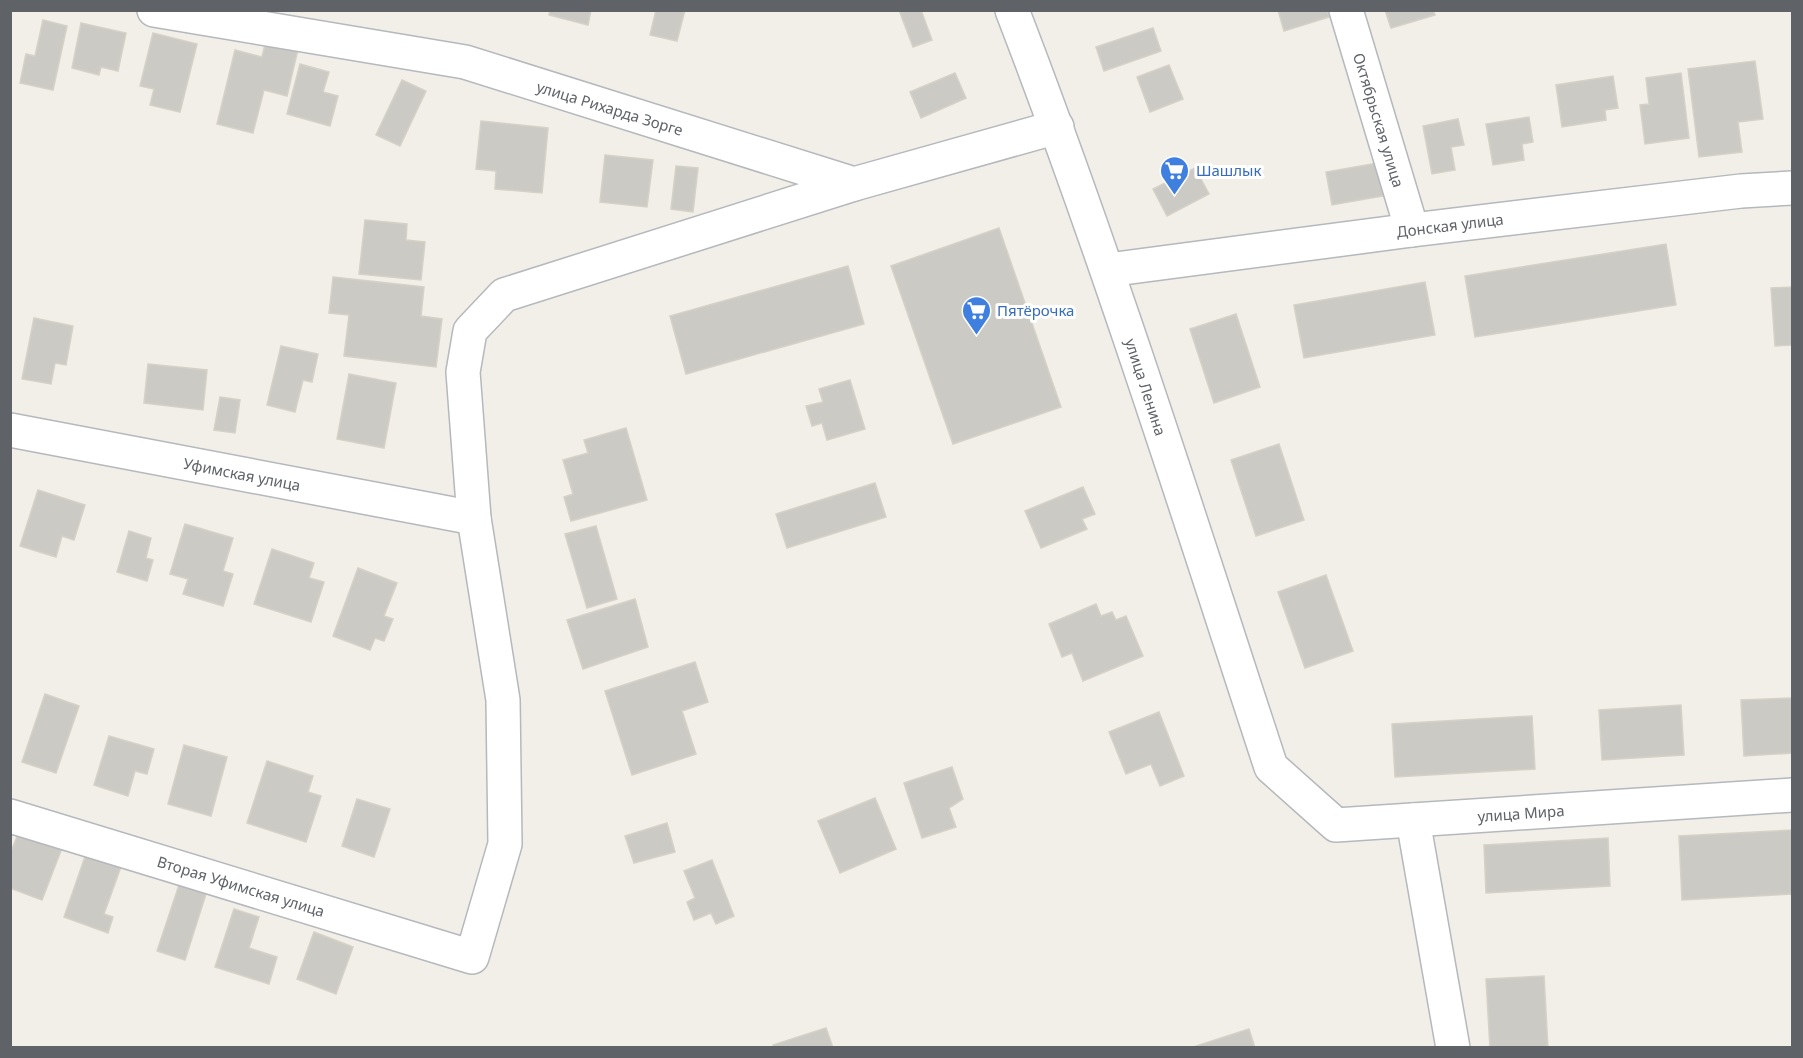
<svg xmlns="http://www.w3.org/2000/svg" width="1803" height="1058" font-family="'Noto Sans',sans-serif">
	<style>
		.building { fill: #cccac5; stroke: #d6d1c6; stroke-width: 1.5 }
		.lines { fill: none; stroke-linecap: round; stroke-linejoin: round }
		.minor-casing { stroke: #b5b8bc; stroke-width: 36 }
		.minor { stroke: #fff; stroke-width: 33 }
		.labels { text-anchor: middle; dominant-baseline: central; stroke-width: 6; stroke-linejoin: round; paint-order: stroke }
		.street-label { font-size: 15px; fill: #5f6368; stroke: #fff }
		.shop-label { font-size: 15px; fill: #366cbe; stroke: #fff; text-anchor: start }
	</style>
	<rect width="100%" height="100%" fill="#f1efe8"/>
	<!-- building -->
	<g class="building">
		<path d="M550 10H591L588 25 549 15Z"/>
		<path d="M656 10H685L677 41 650 35Z"/>
		<path d="M899 10H921L932 40 913 47Z"/>
		<path d="M1278 10H1327L1329 17 1284 31Z"/>
		<path d="M1385 10H1433L1435 15 1391 28Z"/>
		<path d="M43 20 67 26 53 90 20 83 26 54 35 56Z"/>
		<path d="M81 23 126 33 118 71 101 67 99 75 72 68Z"/>
		<path d="M1153 28 1161 51 1104 71 1096 47Z"/>
		<path d="M153 33 197 44 180 112 150 105 154 89 140 86Z"/>
		<path d="M267 36 299 45 287 96 264 90 253 133 217 124 235 50 262 57Z"/>
		<path d="M1755 61 1763 119 1738 122 1742 152 1699 157 1688 69Z"/>
		<path d="M300 64 329 72 323 92 338 96 330 126 287 114Z"/>
		<path d="M1169 65 1183 99 1150 112 1137 77Z"/>
		<path d="M955 73 966 98 921 118 910 92Z"/>
		<path d="M1681 73 1689 138 1645 144 1640 105 1649 104 1646 78Z"/>
		<path d="M1613 76 1618 108 1605 110 1606 120 1562 127 1556 85Z"/>
		<path d="M402 80 426 91 400 146 376 135Z"/>
		<path d="M1529 117 1533 142 1522 144 1524 160 1493 165 1486 124Z"/>
		<path d="M1458 119 1464 145 1451 147 1455 170 1432 174 1423 126Z"/>
		<path d="M481 121 548 128 542 193 495 189 496 171 476 169Z"/>
		<path d="M605 155 653 160 647 207 600 202Z"/>
		<path d="M1377 163 1383 196 1332 205 1326 172Z"/>
		<path d="M676 166 698 168 693 212 671 209Z"/>
		<path d="M1195 168 1209 194 1167 216 1153 189Z"/>
		<path d="M365 220 407 224 406 240 425 242 421 280 359 274Z"/>
		<path d="M999 228 1061 407 953 444 891 266Z"/>
		<path d="M1666 244 1676 305 1475 337 1465 276Z"/>
		<path d="M848 266 864 324 686 374 670 316Z"/>
		<path d="M333 277 424 287 421 316 442 319 436 367 344 356 349 315 329 313Z"/>
		<path d="M1425 282 1435 335 1304 358 1294 305Z"/>
		<path d="M1792 287V345L1775 346 1771 288Z"/>
		<path d="M1236 314 1260 387 1214 403 1190 329Z"/>
		<path d="M34 318 73 326 66 365 55 363 51 384 22 379Z"/>
		<path d="M281 346 318 354 312 382 303 380 295 412 267 405Z"/>
		<path d="M148 364 207 370 203 410 144 403Z"/>
		<path d="M349 374 396 383 384 448 337 439Z"/>
		<path d="M850 380 865 429 827 440 822 423 812 426 806 406 823 402 819 389Z"/>
		<path d="M220 397 240 400 235 433 214 430Z"/>
		<path d="M626 428 647 500 571 521 564 497 573 494 563 460 588 453 584 440Z"/>
		<path d="M1279 444 1304 520 1256 536 1231 460Z"/>
		<path d="M875 483 886 517 787 548 776 514Z"/>
		<path d="M1083 487 1095 514 1082 519 1087 529 1041 548 1025 511Z"/>
		<path d="M38 490 85 505 74 540 62 536 56 557 20 546Z"/>
		<path d="M185 524 233 538 223 571 233 574 223 606 183 594 188 579 170 574Z"/>
		<path d="M596 526 617 599 587 608 565 534Z"/>
		<path d="M129 531 151 538 146 558 153 560 147 581 117 572Z"/>
		<path d="M272 549 314 563 309 578 324 582 311 622 254 604Z"/>
		<path d="M358 568 397 583 384 616 393 619 384 641 375 638 370 650 333 636Z"/>
		<path d="M1326 575 1353 651 1305 668 1278 592Z"/>
		<path d="M635 599 648 647 583 669 567 620Z"/>
		<path d="M1096 604 1101 616 1112 612 1116 620 1126 616 1143 656 1083 681 1072 653 1062 657 1049 624Z"/>
		<path d="M695 662 708 702 682 711 696 754 632 775 605 691Z"/>
		<path d="M45 694 79 706 56 773 22 762Z"/>
		<path d="M1792 698V753L1744 756 1741 700Z"/>
		<path d="M1681 705 1684 755 1602 760 1599 710Z"/>
		<path d="M1159 712 1184 776 1160 786 1151 764 1126 774 1109 732Z"/>
		<path d="M1532 716 1535 769 1395 777 1392 724Z"/>
		<path d="M109 736 154 749 147 774 135 771 128 796 94 785Z"/>
		<path d="M184 745 227 757 211 816 168 804Z"/>
		<path d="M267 761 313 776 308 792 321 796 306 842 247 823Z"/>
		<path d="M952 767 963 799 949 808 956 827 922 838 904 783Z"/>
		<path d="M875 798 896 849 840 873 818 821Z"/>
		<path d="M357 799 390 809 374 857 342 846Z"/>
		<path d="M667 823 675 852 634 863 625 836Z"/>
		<path d="M21 827 64 843 42 900 10 888V854Z"/>
		<path d="M1792 830V894L1682 900 1679 836Z"/>
		<path d="M1608 838 1610 886 1486 893 1484 845Z"/>
		<path d="M87 851 122 864 104 914 113 917 108 933 64 917Z"/>
		<path d="M712 860 734 916 716 924 711 913 694 920 687 902 695 898 684 871Z"/>
		<path d="M179 885 206 894 185 960 157 951Z"/>
		<path d="M234 909 259 917 249 948 277 957 269 984 215 967Z"/>
		<path d="M314 932 353 947 336 994 297 979Z"/>
		<path d="M1544 976 1548 1048H1490L1486 979Z"/>
		<path d="M826 1028 833 1048H773V1045Z"/>
		<path d="M1249 1029 1255 1048H1193V1047Z"/>
	</g>
	<g class="lines">
		<defs>
			<g id="minor">
				<path d="M154 10 465 62 854 184 1057 127"/>
				<path d="M1012 10C1108 259 1188 514 1271 767L1336 825 1792 795"/>
				<path d="M1346 10 1412 230"/>
				<path d="M1108 270 1412 230 1741 191 1792 188"/>
				<path d="M10 430 474 518"/>
				<path d="M10 816 472 957 505 844 503 700 474 518 463 372 470 331 504 295 854 184"/>
				<path d="M1413 820 1453 1048"/>
			</g>
		</defs>
		<!-- minor casing -->
		<use href="#minor" class="minor-casing"/>
		<!-- minor -->
		<use href="#minor" class="minor"/>
	</g>
	<!-- icons -->
	<defs>
		<symbol id="supermarket-pin" viewBox="-11 -11 22 30"><path d="M0 17L-7.5 6A9.5 9.5 0 1 1 7.5 6Z" fill="#3f7fe0" stroke="#fff"/><path d="M-6-5.5h2.5l.6 2H6L4.5 2H-2.5L-4.4-4H-6ZM-1.5 3.2a1.3 1.3 0 1 0 .1 0ZM3 3.2a1.3 1.3 0 1 0 .1 0Z" fill="#fff"/></symbol>
	</defs>
	<g fill-rule="evenodd">
		<use href="#supermarket-pin" x="1158" y="154" width="33" height="45"/>
		<use href="#supermarket-pin" x="960" y="294" width="33" height="45"/>
	</g>
	<g class="labels">
		<!-- street labels -->
		<g class="street-label">
			<text transform="translate(610 108) rotate(17)">улица Рихарда Зорге</text>
			<text transform="translate(1379 120) rotate(73)">Октябрьская улица</text>
			<text transform="translate(1450 225) rotate(-7)">Донская улица</text>
			<text transform="translate(1146 387) rotate(72)">улица Ленина</text>
			<text transform="translate(242 474) rotate(11)">Уфимская улица</text>
			<text transform="translate(1521 813) rotate(-4)">улица Мира</text>
			<text transform="translate(241 886) rotate(17)">Вторая Уфимская улица</text>
		</g>
		<!-- shop labels -->
		<g class="shop-label">
			<text x="1196" y="170">Шашлык</text>
			<text x="997" y="310">Пятёрочка</text>
		</g>
	</g>
	<!-- border -->
	<rect width="1803" height="1058" fill="none" stroke="#5f6368" stroke-width="24"/>
</svg>
